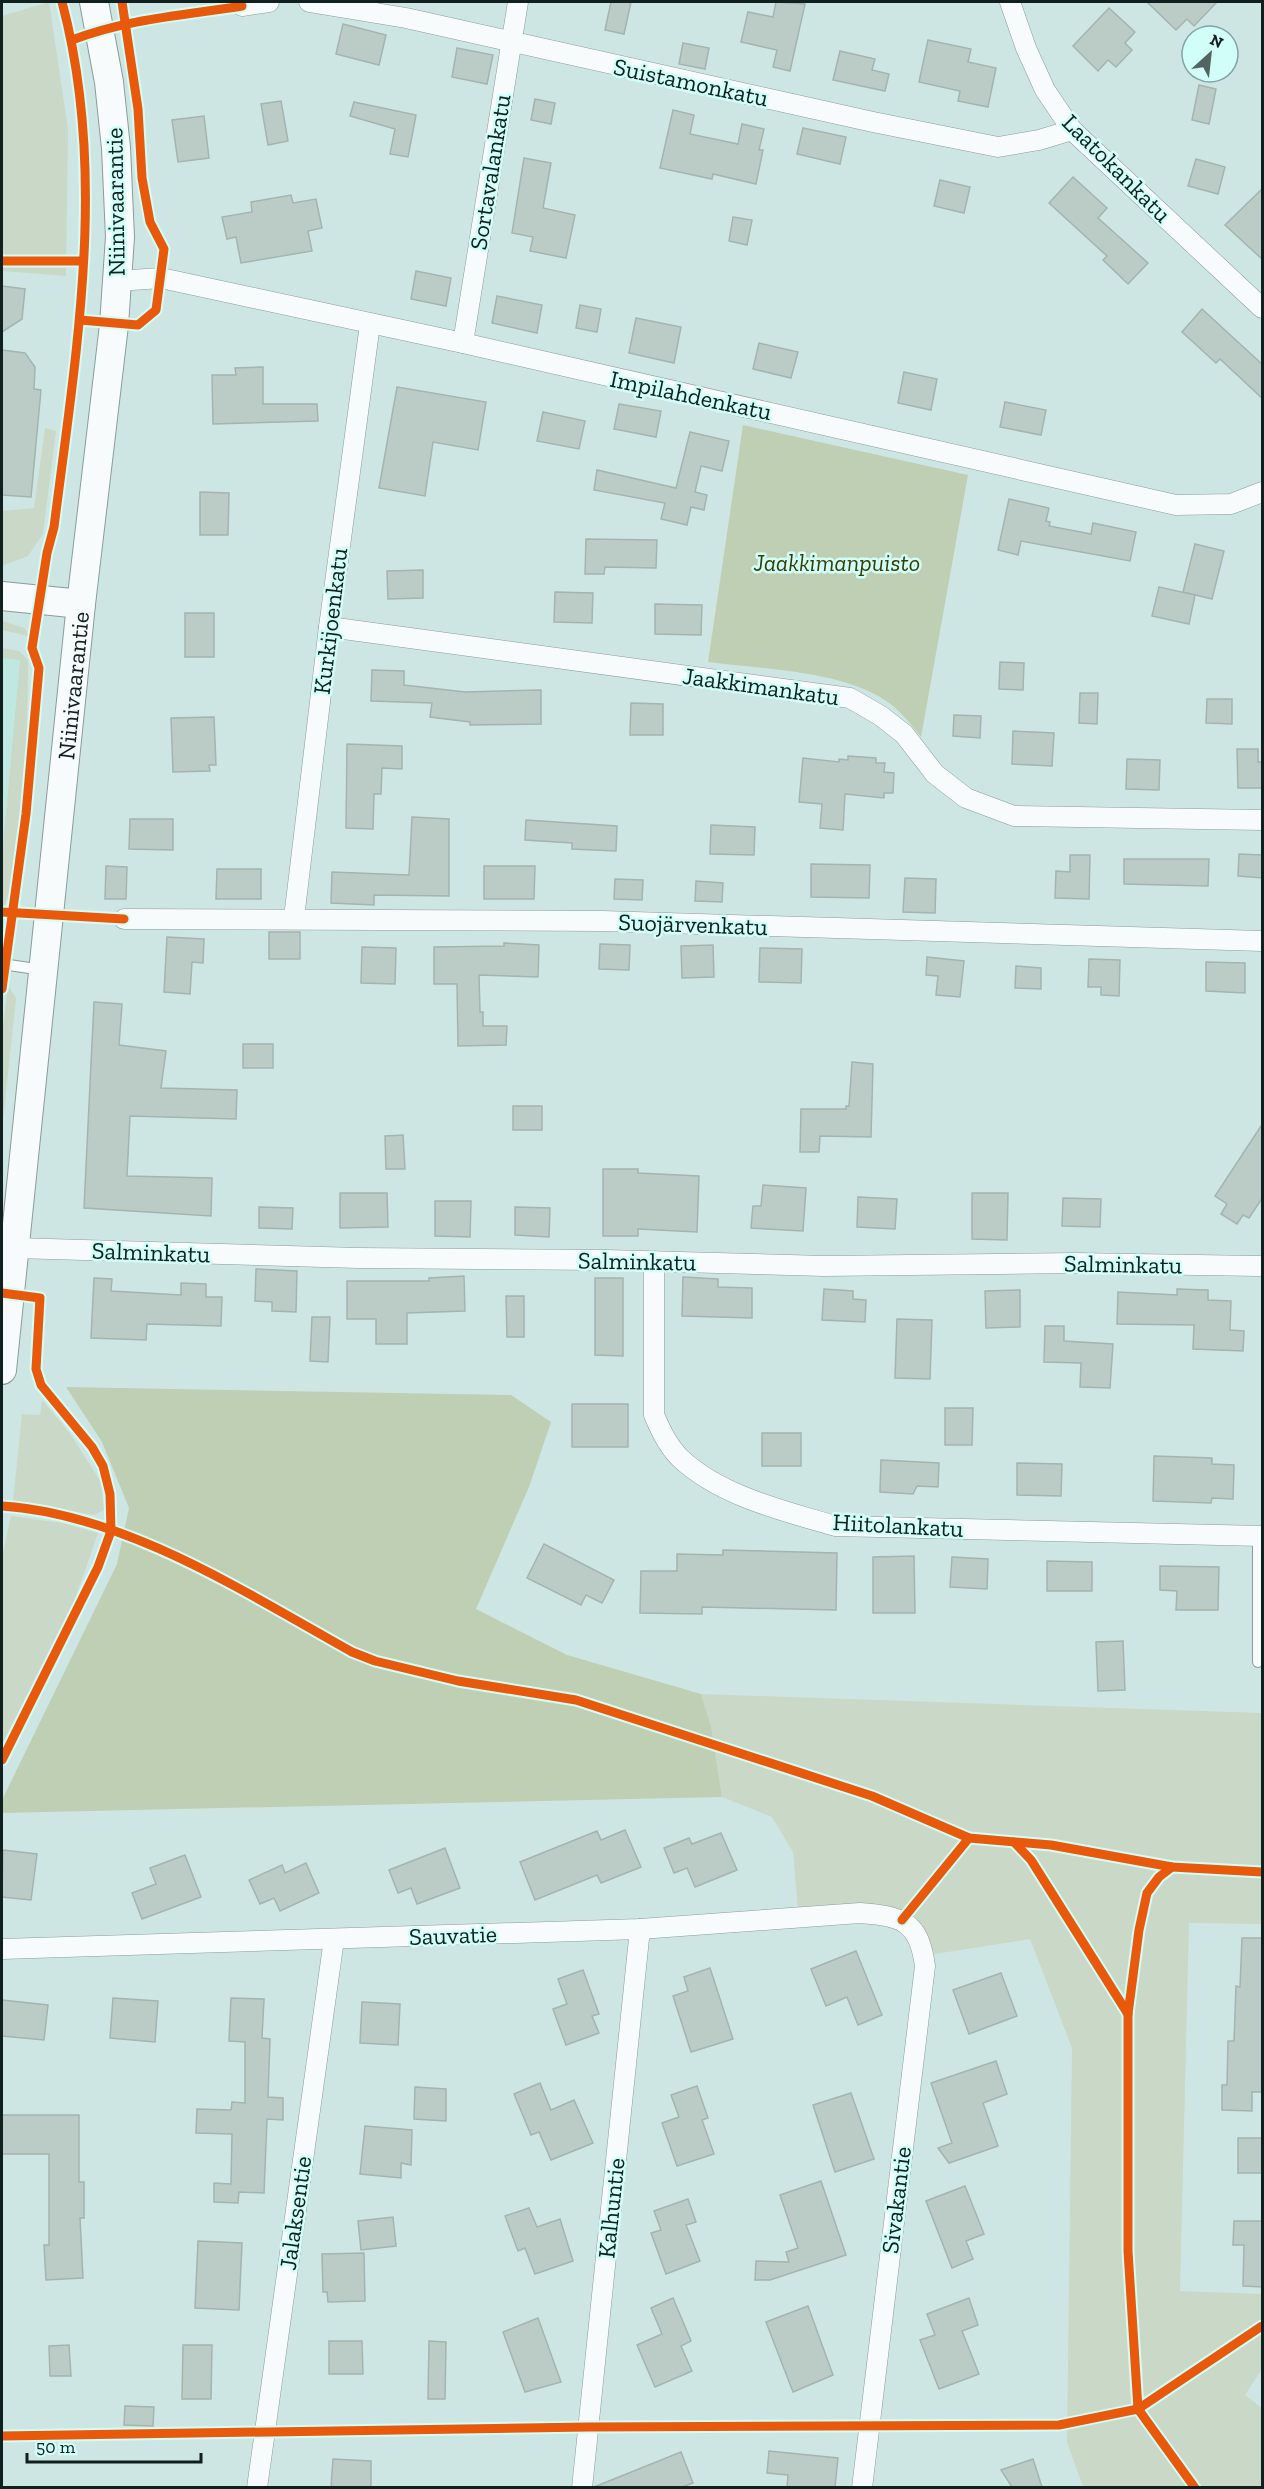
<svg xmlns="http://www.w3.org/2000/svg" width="1264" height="2489" font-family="'Zilla Slab',serif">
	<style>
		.built { fill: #c0e8e3 }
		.green { fill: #cad8c7 }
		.forest { fill: #bfcfb4 }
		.building { fill: #bbccc6; stroke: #a4b4af; stroke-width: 1.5 }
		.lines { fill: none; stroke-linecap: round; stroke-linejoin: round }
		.lane-casing { stroke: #899c99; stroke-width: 12 }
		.street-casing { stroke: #899c99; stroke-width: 21 }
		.secondary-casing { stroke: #899c99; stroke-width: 30 }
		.lane { stroke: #f8fbfb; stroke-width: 10 }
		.street { stroke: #f8fbfb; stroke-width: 20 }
		.secondary { stroke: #f8fbfb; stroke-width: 28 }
		.cycleway-casing { stroke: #d1fef8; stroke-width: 13 }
		.cycleway { stroke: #e8590c; stroke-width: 9 }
		.labels { text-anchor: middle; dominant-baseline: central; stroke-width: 5; stroke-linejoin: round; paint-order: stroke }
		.street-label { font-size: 24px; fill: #0f201e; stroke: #d1fef8 }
		.park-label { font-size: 24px; font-style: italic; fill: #373e04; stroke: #d1fef8 }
	</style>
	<rect width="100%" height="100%" fill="#cee6e3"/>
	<!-- built -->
	<path class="built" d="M2 650 20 660 2 856Z"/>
	<!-- green -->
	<g class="green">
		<path d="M49 2 68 129 66 276 2 271V16Z"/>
		<path d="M45 428 56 431 43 534 28 556 2 566V511L34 508Z"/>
		<path d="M2 621 25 628 28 636 2 630Z"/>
		<path d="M2 648 19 651 28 660C29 699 23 886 2 909V856L20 660 2 658Z"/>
		<path d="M8 986 16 998 2 1131V1034Z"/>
		<path d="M42 1400 69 1432 101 1482 104 1510 94 1515 13 1501 22 1414 40 1415Z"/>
		<path d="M11 1516 62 1523 98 1533 72 1608 2 1744V1558Z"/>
		<path d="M701 1694 1262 1713V1924L1189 1923 1180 2291 1262 2294V2369L1245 2395 1262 2408V2487H1083L1067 2442 1072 2048 1030 1939 935 1954 920 1925 798 1910 793 1852 772 1817 722 1797 711 1726Z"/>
	</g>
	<!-- forest -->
	<g class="forest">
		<path d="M743 425 968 475 921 737C911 724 900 710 886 701 843 671 761 669 708 662Z"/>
		<path d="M66 1387 511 1395 551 1422 529 1487 476 1609 567 1655 701 1694 711 1726 722 1797 2 1813V1800L117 1564 129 1508 102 1442Z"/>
	</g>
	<!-- building -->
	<g class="building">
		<path d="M611 2H631L624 34 605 30Z"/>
		<path d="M776 2 805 4 790 71 773 67 777 50 741 42 748 12 773 17Z"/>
		<path d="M1147 2H1217L1194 26 1187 19 1176 30Z"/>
		<path d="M1109 8 1135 32 1125 43 1132 50 1116 67 1108 60 1098 71 1073 46Z"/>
		<path d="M343 24 386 35 379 65 336 54Z"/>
		<path d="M928 40 971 49 968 62 996 68 988 107 958 101 960 91 919 82Z"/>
		<path d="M683 43 709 48 705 69 679 64Z"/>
		<path d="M457 48 493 55 487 84 452 77Z"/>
		<path d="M840 51 875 59 872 70 889 74 885 91 833 80Z"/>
		<path d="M1199 85 1216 89 1209 124 1192 120Z"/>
		<path d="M535 99 555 103 551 124 531 120Z"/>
		<path d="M281 101 288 141 268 145 261 104Z"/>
		<path d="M354 102 416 115 408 157 390 154 395 129 350 116Z"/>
		<path d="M673 110 694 115 690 134 738 144 742 124 764 129 759 150H763L756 184 713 174 712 179 660 168Z"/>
		<path d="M204 116 209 158 178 162 172 120Z"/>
		<path d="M803 128 846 137 840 164 797 154Z"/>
		<path d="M524 158 551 163 543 208 575 215 566 258 530 251 533 237 512 233Z"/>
		<path d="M1196 159 1225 167 1218 194 1188 186Z"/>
		<path d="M1073 177 1107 208 1098 218 1148 263 1128 284 1103 260 1107 256 1049 203Z"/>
		<path d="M940 180 970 187 964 213 934 206Z"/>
		<path d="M1263 188V260L1225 225Z"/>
		<path d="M291 195 293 203 316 199 322 228 308 231 312 251 241 263 236 237 227 239 222 217 252 212 251 202Z"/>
		<path d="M733 217 752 220 747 245 729 241Z"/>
		<path d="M416 271 451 278 446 306 411 299Z"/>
		<path d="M2 286 25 289 22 319 2 332Z"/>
		<path d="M497 296 542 305 537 333 492 323Z"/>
		<path d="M580 305 601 309 597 332 576 328Z"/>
		<path d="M1202 309 1263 365V399L1220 359 1216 363 1182 332Z"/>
		<path d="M636 318 681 327 674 363 629 353Z"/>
		<path d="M759 343 798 352 791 378 753 369Z"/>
		<path d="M2 350 25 353 35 367 34 389 41 390 31 497 2 495Z"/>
		<path d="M263 367V404H317L318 421 213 424 212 375H236L235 368Z"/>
		<path d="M904 372 937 379 931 410 898 403Z"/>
		<path d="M397 387 486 402 478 450 433 442 425 496 379 488Z"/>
		<path d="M1005 402 1046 410 1041 435 1000 427Z"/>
		<path d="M619 404 661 411 656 437 614 429Z"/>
		<path d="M543 412 585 421 579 449 537 441Z"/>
		<path d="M690 432 729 441 722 471 701 466 695 492 707 495 704 510 691 507 687 525 661 519 665 503 594 490 597 470 676 488Z"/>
		<path d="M200 492 229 493 228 535H200Z"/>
		<path d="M1009 499 1049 508 1046 521 1050 522 1049 526 1091 534 1093 523 1136 532 1130 561 1021 541 1018 555 998 550Z"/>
		<path d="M586 539 657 540 656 568 605 567 604 574H585Z"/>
		<path d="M1195 544 1224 551 1212 599 1183 592Z"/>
		<path d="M423 570V598L388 599 387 571Z"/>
		<path d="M1159 587 1195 595 1189 624 1152 616Z"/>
		<path d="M555 592 593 593 592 623 554 622Z"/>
		<path d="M655 604 702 605 701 635 655 634Z"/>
		<rect x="185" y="613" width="29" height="44"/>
		<path d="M1000 662 1024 663 1023 690 999 689Z"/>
		<path d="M372 670 404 671V685L465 692 541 690V724L470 725V722L430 717 432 703 371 701Z"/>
		<path d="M1080 693H1098L1097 724 1079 723Z"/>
		<path d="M1207 699H1232V724L1206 723Z"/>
		<path d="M631 703 663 704V735H630Z"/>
		<path d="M954 715 981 716 980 738 953 736Z"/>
		<path d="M214 717 216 765H209L210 771 173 772 171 718Z"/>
		<path d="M1013 731 1054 733 1052 766 1012 764Z"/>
		<path d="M347 744 402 746V769L382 768 381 794H374L373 829 346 828Z"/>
		<path d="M1237 749H1258V762H1263V788H1238Z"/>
		<path d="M848 756 876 758V763H885L884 772 894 773 893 793H884V798L845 794 843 830 820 828 822 804 799 802 803 758 839 762V759L848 760Z"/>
		<path d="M1127 759 1160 760 1159 790 1126 789Z"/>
		<path d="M412 817 449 819V896L374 895V905L331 903 332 872 409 875Z"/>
		<path d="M130 819H173V850L129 849Z"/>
		<path d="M526 820 617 826 616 851 572 849V843L525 840Z"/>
		<path d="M711 825 755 827 754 855 710 854Z"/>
		<path d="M1239 854 1263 855V878L1238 876Z"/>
		<path d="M1070 855H1090L1089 899 1055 898 1056 871 1070 872Z"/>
		<path d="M1124 859H1209L1208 886 1124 884Z"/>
		<path d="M811 864 870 865 869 898 811 897Z"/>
		<path d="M106 866 127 867 126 899H105Z"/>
		<path d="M484 866H535L534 899H484Z"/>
		<path d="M217 869H261V899H216Z"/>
		<path d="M905 878 936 879 935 913 903 912Z"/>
		<path d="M615 879 643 880 642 900 614 899Z"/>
		<path d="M696 881 723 883 722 902 695 901Z"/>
		<rect x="269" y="932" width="31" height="27"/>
		<path d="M167 937 204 939 203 963 192 962 190 994 164 992Z"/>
		<path d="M504 943 539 945 538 977 479 975 480 1012H483V1026H507L506 1045 458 1046 457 984H434V947L504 946Z"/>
		<path d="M600 944 630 945 629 970 599 969Z"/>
		<path d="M713 945 714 977 682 978 681 946Z"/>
		<path d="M362 947 396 948 395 984 361 983Z"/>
		<path d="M760 948 802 949 801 983 759 982Z"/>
		<path d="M927 957 964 961 960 997 936 995 938 976 926 975Z"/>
		<path d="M1089 959 1120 960 1119 996 1101 995V987H1088Z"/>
		<path d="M1206 962 1245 963V993L1206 991Z"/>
		<path d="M1016 966 1041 968V989L1015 988Z"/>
		<path d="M94 1002 122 1004 119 1045 166 1051 161 1088 237 1090 236 1119 130 1116 127 1176 212 1178 211 1216 84 1208Z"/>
		<rect x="243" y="1044" width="30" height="24"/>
		<path d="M852 1062 873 1064 871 1137 820 1136 819 1152H800L801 1109H846V1106H849Z"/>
		<rect x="513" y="1106" width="29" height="24"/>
		<path d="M1263 1123V1197L1249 1218 1243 1215 1237 1224 1221 1214 1227 1204 1215 1196Z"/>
		<path d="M403 1135 405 1169H386L385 1136Z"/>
		<path d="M603 1169H638V1173L699 1176 697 1232 638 1229V1236H603Z"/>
		<path d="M763 1185 806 1188 803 1231 751 1228 753 1206H761Z"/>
		<path d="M340 1193H387L388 1227 340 1228Z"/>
		<path d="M972 1193H1008L1007 1240 972 1239Z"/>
		<path d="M858 1197 897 1199 895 1229 857 1227Z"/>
		<path d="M1063 1198 1101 1199 1100 1227 1062 1226Z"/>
		<path d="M435 1201H471L470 1237 435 1236Z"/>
		<path d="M259 1207 293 1208 292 1229 259 1228Z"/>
		<path d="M515 1207 550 1208 549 1237 515 1235Z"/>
		<path d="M256 1269 297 1271 296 1312 272 1311V1302L255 1301Z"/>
		<path d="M464 1276 465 1311 407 1313V1344H376V1319H347V1281H429V1278Z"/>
		<path d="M683 1277 718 1279V1287L752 1288V1318L682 1316Z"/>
		<path d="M94 1278 112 1279 111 1291 181 1295V1283L206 1284V1297H222L221 1326 147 1324 146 1340 91 1338Z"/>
		<path d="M595 1278H623V1356L595 1355Z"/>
		<path d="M824 1289 853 1291V1299L866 1300 865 1322 822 1320Z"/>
		<path d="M1177 1289 1208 1290V1300L1231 1301 1230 1330 1244 1331 1243 1351 1193 1349 1194 1325 1117 1324 1118 1292 1177 1295Z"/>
		<path d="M1020 1290V1327L986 1328 985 1291Z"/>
		<path d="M506 1296H524V1337H507Z"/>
		<path d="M312 1317H330L328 1362 310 1361Z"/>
		<path d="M897 1319 932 1320 930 1379 895 1378Z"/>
		<path d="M1045 1326H1064V1341L1113 1344 1110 1388 1080 1387 1081 1363 1044 1362Z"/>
		<rect x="572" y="1404" width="56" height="43"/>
		<path d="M945 1408H973L972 1445H945Z"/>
		<rect x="762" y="1433" width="39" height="33"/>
		<path d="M1154 1456 1212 1458V1464L1234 1465 1233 1499 1212 1498 1211 1503 1153 1501Z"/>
		<path d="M881 1460 939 1463 938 1487 917 1486 913 1494 880 1492Z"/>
		<path d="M1017 1463 1062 1464 1061 1496 1017 1495Z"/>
		<path d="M544 1544 614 1580 602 1603 586 1595 581 1605 527 1578Z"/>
		<path d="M723 1550 837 1553 836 1610 702 1607V1614L640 1613 641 1571H677V1554L723 1555Z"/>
		<path d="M914 1556 915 1613H873V1557Z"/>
		<path d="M952 1557 988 1559 987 1589 950 1587Z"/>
		<path d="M1047 1561 1092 1562V1591H1047Z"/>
		<path d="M1160 1566 1219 1567 1218 1610H1176L1177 1591 1160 1590Z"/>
		<path d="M1123 1641 1125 1690 1098 1691 1096 1642Z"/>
		<path d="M625 1830 641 1867 601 1883 597 1875 535 1900 520 1862 597 1831 601 1840Z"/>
		<path d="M721 1833 737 1870 695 1887 687 1868 674 1873 664 1848 689 1838 692 1844Z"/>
		<path d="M445 1848 460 1888 417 1904 411 1888 398 1893 389 1870Z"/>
		<path d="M3 1850 37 1854 31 1900 2 1897Z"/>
		<path d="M185 1855 201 1897 142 1919 132 1893 156 1884 150 1868Z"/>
		<path d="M306 1863 319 1893 280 1911 274 1898 260 1904 249 1880 282 1865 285 1873Z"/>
		<path d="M1242 1938H1263V2092H1252V2111L1222 2110V2085H1227L1228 2041H1234L1236 1986 1240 1987Z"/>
		<path d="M856 1951 882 2015 858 2025 847 1997 826 2006 811 1969Z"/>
		<path d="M710 1968 733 2039 691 2052 673 1996 688 1991 684 1977Z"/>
		<path d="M583 1970 599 2014 592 2016 599 2033 566 2045 553 2009 567 2004 558 1979Z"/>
		<path d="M1001 1973 1017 2016 969 2034 953 1990Z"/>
		<path d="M113 1998 158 2001 155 2042 110 2038Z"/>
		<path d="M231 1998 264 1999 262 2038 270 2039 268 2097 283 2098V2120L267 2119 264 2193 239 2192 238 2203 214 2202V2183L231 2184 232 2134 196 2133 197 2109 231 2110 232 2102 245 2103V2042L229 2041Z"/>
		<path d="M2 2000 48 2005 44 2040 2 2036Z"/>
		<path d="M362 2002 400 2004 398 2045 360 2043Z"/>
		<path d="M996 2061 1007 2094 983 2103 998 2146 949 2163 938 2148 952 2143 931 2083Z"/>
		<path d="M540 2083 551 2110 574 2100 593 2143 551 2160 539 2132 531 2135 514 2094Z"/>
		<path d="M697 2086 708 2118 702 2120 714 2154 677 2166 662 2123 679 2117 671 2095Z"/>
		<path d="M415 2087 446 2089V2121L414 2119Z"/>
		<path d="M851 2093 874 2159 835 2172 813 2105Z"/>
		<path d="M2 2115H79V2182H84V2218H80L83 2278 46 2280 44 2245H49V2154H2Z"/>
		<path d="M365 2126 412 2130 411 2165 401 2163V2178L360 2174Z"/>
		<rect x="1238" y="2138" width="25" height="35"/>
		<path d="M821 2181 846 2255 770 2280H755L756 2261 789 2262 786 2252 798 2248 780 2195Z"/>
		<path d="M965 2186 984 2234 966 2241 973 2259 952 2268 926 2201Z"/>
		<path d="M688 2199 696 2222 686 2225 700 2261 666 2274 651 2233 661 2230 654 2211Z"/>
		<path d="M529 2208 537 2227 560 2219 573 2261 535 2274 525 2248 518 2251 505 2216Z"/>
		<path d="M393 2217 396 2246 361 2250 358 2221Z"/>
		<path d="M1234 2221H1263V2287L1243 2286 1244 2245H1233Z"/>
		<path d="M198 2241 242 2243 239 2310 195 2308Z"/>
		<path d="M364 2253 365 2301 328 2302 327 2292H323L322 2254Z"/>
		<path d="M673 2298 691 2341 681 2346 692 2371 655 2387 637 2345 662 2334 651 2308Z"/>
		<path d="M969 2298 978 2325 962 2331 979 2374 939 2389 920 2340 935 2335 927 2314Z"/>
		<path d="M808 2306 833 2375 793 2392 766 2322Z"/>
		<path d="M538 2318 561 2382 525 2392 503 2332Z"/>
		<path d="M329 2341H362L363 2374H329Z"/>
		<path d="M429 2341 446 2342 445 2399H428Z"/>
		<path d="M69 2345 71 2376H50L49 2346Z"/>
		<path d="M183 2345H212L211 2399H182Z"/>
		<path d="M125 2406 154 2407 153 2426 124 2425Z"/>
		<path d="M769 2451 838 2458 835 2487H787L788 2475 767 2473Z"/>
		<path d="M681 2452 693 2483 682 2487H594Z"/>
		<path d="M333 2459 371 2461V2487H331Z"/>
		<path d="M1033 2459 1042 2487H1012L1001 2470Z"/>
	</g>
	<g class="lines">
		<defs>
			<g id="lane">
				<path d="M2 964 43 970"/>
				<path d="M1258 1662V1535"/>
			</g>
			<g id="street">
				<path d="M309 2 406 18 873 122 998 147 1039 140 1072 130"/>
				<path d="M1010 2 1026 48 1045 90 1072 130 1262 308"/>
				<path d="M242 6 269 2"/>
				<path d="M117 281 161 278 463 343 1176 505 1231 504 1262 492"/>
				<path d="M463 343 518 2"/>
				<path d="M329 627 850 698 881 716 904 734 935 774 966 798 1014 816 1262 820"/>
				<path d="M294 918 329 627 370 324"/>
				<path d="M124 919 602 921 1262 941"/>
				<path d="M15 1248 358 1258 606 1260 824 1266 1074 1263 1259 1266"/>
				<path d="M654 1261V1415C661 1431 668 1446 680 1458 720 1496 784 1511 835 1526L1262 1536"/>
				<path d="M2 1949 640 1929 860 1913C902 1916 919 1921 925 1966L862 2488"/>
				<path d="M257 2488 334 1939"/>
				<path d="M582 2488 640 1929"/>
			</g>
			<g id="secondary">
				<path d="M2 596 81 604"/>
				<path id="s1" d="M2 1370 81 604 114 325 120 237 116 148 109 82 94 2"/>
			</g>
		</defs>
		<!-- lane casing -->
		<use href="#lane" class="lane-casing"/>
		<!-- street casing -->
		<use href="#street" class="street-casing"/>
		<!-- secondary casing -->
		<use href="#secondary" class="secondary-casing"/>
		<!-- lane -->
		<use href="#lane" class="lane"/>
		<!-- street -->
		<use href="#street" class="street"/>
		<!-- secondary -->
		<use href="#secondary" class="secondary"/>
		<defs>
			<g id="cycleway">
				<path d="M72 40C126 19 185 15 242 6"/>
				<path d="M2 261H82"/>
				<path d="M80 320 138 325 156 310 164 249 150 222 142 178 138 109 122 2"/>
				<path d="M2 912 124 919"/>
				<path d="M2 989 26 814 39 668 32 648 47 553 54 527C76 353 108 174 62 2"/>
				<path d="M2 1293 40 1298 36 1369 41 1385 92 1447 103 1466 110 1494 111 1531 98 1567 2 1760"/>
				<path d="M2 1506C125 1514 246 1593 352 1652L375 1661 458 1681 576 1700 872 1796 969 1838 1051 1845 1172 1867 1262 1872"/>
				<path d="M1014 1842 1031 1860 1128 2014"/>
				<path d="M1172 1867 1159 1877 1147 1893 1139 1930 1128 2014V2251L1138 2409 1262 2326"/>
				<path d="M902 1920 969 1838"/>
				<path d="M2 2436 588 2427 1059 2425 1138 2409 1195 2488"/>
			</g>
		</defs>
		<!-- cycleway casing -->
		<use href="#cycleway" class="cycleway-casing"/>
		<!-- cycleway -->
		<use href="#cycleway" class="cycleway"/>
	</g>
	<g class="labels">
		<!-- street labels -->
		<g class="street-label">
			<text transform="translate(691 82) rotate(12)">Suistamonkatu</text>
			<text transform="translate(1117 168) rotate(45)">Laatokankatu</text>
			<text transform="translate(490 172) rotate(-81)">Sortavalankatu</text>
			<text transform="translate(115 202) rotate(-91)">Niinivaarantie</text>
			<text transform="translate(691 395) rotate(12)">Impilahdenkatu</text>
			<text transform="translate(330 621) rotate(-83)">Kurkijoenkatu</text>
			<text stroke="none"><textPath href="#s1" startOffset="688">Niinivaarantie</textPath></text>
			<text transform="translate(761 686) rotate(8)">Jaakkimankatu</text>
			<text transform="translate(693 924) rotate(2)">Suojärvenkatu</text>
			<text transform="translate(151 1252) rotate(2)">Salminkatu</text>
			<text transform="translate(637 1261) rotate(1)">Salminkatu</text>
			<text transform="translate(1123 1264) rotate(1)">Salminkatu</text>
			<text transform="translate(898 1525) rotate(3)">Hiitolankatu</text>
			<text transform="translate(453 1935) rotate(-2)">Sauvatie</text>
			<text transform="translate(896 2200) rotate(-83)">Sivakantie</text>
			<text transform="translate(611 2208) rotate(-84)">Kalhuntie</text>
			<text transform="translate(295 2213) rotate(-82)">Jalaksentie</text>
		</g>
		<!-- park labels -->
		<g class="park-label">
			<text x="837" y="562">Jaakkimanpuisto</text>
		</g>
	</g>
	<!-- border -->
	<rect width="1264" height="2489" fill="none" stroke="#0f201e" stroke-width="6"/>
	<!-- north arrow -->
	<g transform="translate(1210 54) rotate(27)"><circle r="28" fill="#d1fef8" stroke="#83a5a1" stroke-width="1.5"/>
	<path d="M0-4.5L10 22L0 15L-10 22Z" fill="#526563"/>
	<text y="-9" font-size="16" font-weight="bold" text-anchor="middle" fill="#0f201e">N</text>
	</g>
	<!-- scale -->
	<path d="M27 2453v9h174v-9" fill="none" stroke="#0f201e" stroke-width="3"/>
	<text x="36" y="2453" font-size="18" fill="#0f201e" stroke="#d1fef8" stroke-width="4.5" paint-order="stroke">50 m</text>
</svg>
